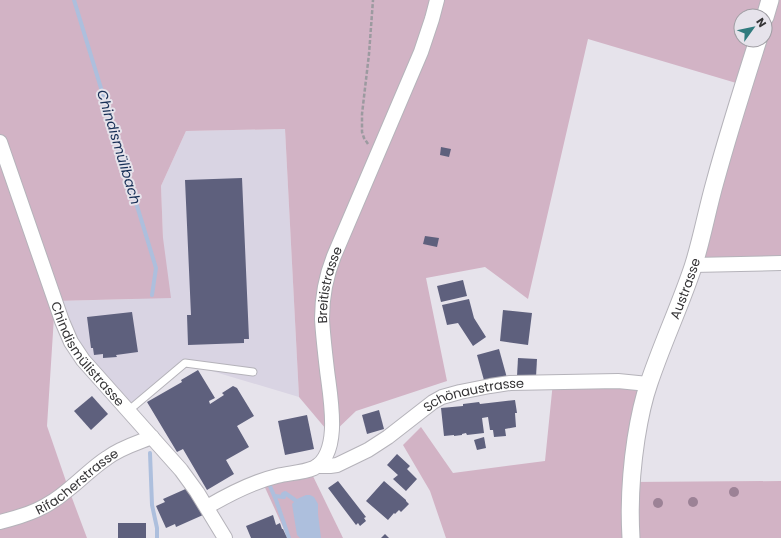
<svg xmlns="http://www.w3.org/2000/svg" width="781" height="538" font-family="Poppins,sans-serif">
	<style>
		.built { fill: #d9d4e3 }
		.green { fill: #d2b3c5; fill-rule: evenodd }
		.water { fill: #adbfdd }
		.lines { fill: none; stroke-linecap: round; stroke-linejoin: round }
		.stream { stroke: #adbfdd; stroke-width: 4 }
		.building { fill: #5e607d }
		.service-casing { stroke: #b5b3ba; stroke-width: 9 }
		.minor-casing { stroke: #b5b3ba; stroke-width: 16 }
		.tertiary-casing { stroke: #b5b3ba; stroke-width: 19 }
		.path { stroke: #9c9aa0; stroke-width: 2.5; stroke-dasharray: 4 2; stroke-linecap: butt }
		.service { stroke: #fff; stroke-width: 7 }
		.minor { stroke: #fff; stroke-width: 14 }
		.tertiary { stroke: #fff; stroke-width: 17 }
		.tree { fill: #9c8296 }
		.labels { text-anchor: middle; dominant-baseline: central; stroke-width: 4; stroke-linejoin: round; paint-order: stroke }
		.street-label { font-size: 13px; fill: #353436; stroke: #e6e3eb }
		.water-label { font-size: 14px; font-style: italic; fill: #172f56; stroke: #e6e3eb }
	</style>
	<rect width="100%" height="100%" fill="#e6e3eb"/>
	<!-- built -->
	<path class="built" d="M285 129 299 397 185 363 128 411 92 371 55 301 136 299 163 238 161 186 186 131Z"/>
	<!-- green -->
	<g class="green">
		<path d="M0 0H781V263L693 265 743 85 588 39 528 299 485 267 426 278 447 381 356 411 331 435 299 397 285 129 186 131 161 186 163 238 171 298 55 301 47 426 69 490 87 538H0ZM741 16H765V40H741Z"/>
		<path d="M553 382 648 384 631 482 781 481V538H446L430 491 403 445 421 427 453 473 545 461Z"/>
		<path d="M310 470 343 538H288L262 481Z"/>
	</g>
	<!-- water -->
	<path class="water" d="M306 495H310L314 497 318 504V514L321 538H300L297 535 292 504 297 499Z"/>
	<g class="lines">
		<!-- stream -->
		<g class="stream">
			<path d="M74 0 156 268 152 295"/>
			<path d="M150 453 152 505 157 528V538"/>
			<path d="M269 484 276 500 289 538"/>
			<path d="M275 496 284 497 283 494 285 493 295 500"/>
		</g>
	</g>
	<!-- building -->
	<g class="building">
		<path d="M441 147 451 149 449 157 440 155Z"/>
		<path d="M242 178 249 339H244V343L188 345 187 315H191L185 180Z"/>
		<path d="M425 236 439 238 437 247 423 244Z"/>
		<path d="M463 280 467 296 441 302 437 286Z"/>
		<path d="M469 299 474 318 486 337 473 346 458 323 447 325 442 305Z"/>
		<path d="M503 310 532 313 528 345 500 341Z"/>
		<path d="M132 312 138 352 116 355 117 357 103 358V354L94 355 93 348H91L87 317Z"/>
		<path d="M499 349 507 378 485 384 477 355Z"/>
		<path d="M518 358 537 359 536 377 517 376Z"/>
		<path d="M198 370 215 398 209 401 210 404 224 395 222 393 233 386 237 388 254 416 237 426 249 447 226 460 234 474 207 490 183 449 177 452 147 402 182 382 181 380Z"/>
		<path d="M92 396 108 414 91 430 74 411Z"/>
		<path d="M515 400 517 413H515L516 427 505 429 506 436 494 437 493 430H490L488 417 482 418 484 433 467 435 466 433 462 434V435L454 436V435L444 436 441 408 463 406V404L479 402 480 404Z"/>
		<path d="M379 410 384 429 367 434 362 415Z"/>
		<path d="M307 415 314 449 285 455 278 421Z"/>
		<path d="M484 437 486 448 477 450 474 440Z"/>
		<path d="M397 454 410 466 407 469 417 479 406 491 393 479 398 475 387 465Z"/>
		<path d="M338 481 366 517 364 518 366 521 360 526 358 523 356 525 328 488Z"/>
		<path d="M384 481 406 500V501L409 504 401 512 399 510 395 514 394 513 388 520 366 501Z"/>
		<path d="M190 487 203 515 176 527 175 524 166 528 156 506 165 502 163 499Z"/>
		<path d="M273 515 276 525 280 523 282 529H283L287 538H251L246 526Z"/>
		<rect x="118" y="523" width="28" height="15"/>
		<path d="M385 534 389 538H381Z"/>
	</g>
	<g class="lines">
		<defs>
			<path id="service" d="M128 411 185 363 253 372"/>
			<g id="minor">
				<path id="s1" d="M0 142 62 321 71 342 83 360 181 470 197 492 225 538"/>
				<path d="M693 265 781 263"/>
				<path id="s2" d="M317 466H330L337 465 368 450 388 437 433 402 442 397 460 392 490 386 510 383 618 381 648 384"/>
				<path id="s3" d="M207 507C229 494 252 482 277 476 289 473 302 473 314 468 342 453 330 396 327 370 325 353 323 336 322 319 322 297 326 276 334 256L421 52 432 19 437 0"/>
				<path id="s4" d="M0 522C28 515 47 508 69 489 82 479 93 467 107 458 120 448 137 443 152 437"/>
			</g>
			<g id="tertiary">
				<path d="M765 17 770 0"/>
				<path id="s5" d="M631 538C629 505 631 472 636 439 639 420 643 400 649 383 662 344 680 306 693 267 702 239 707 210 715 182 728 134 743 87 758 40"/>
			</g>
		</defs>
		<!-- service casing -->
		<use href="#service" class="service-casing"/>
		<!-- minor casing -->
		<use href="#minor" class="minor-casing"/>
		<!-- tertiary casing -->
		<use href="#tertiary" class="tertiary-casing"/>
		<!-- path -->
		<path class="path" d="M368 144 364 138 362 132V114L369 54 373 0"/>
		<!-- service -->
		<use href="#service" class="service"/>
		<!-- minor -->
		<use href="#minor" class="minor"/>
		<!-- tertiary -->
		<use href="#tertiary" class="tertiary"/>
	</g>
	<!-- trees -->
	<g class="tree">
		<circle cx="734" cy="492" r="5"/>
		<circle cx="693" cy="502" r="5"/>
		<circle cx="658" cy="503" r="5"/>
	</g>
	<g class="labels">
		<!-- street labels -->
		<g class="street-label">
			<text stroke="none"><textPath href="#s3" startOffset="305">Breitistrasse</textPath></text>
			<text stroke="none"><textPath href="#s5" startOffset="258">Austrasse</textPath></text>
			<text stroke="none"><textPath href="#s1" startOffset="231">Chindismülistrasse</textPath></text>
			<text stroke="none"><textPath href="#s2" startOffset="177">Schönaustrasse</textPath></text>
			<text stroke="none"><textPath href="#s4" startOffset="88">Rifacherstrasse</textPath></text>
		</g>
		<!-- water labels -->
		<g class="water-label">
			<text transform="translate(119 147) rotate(73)">Chindismülibach</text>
		</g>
	</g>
	<!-- north arrow -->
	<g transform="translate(753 28) rotate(57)"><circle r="19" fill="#e6e3eb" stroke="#9f9da3"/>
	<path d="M0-3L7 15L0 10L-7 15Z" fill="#317b7e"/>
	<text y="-6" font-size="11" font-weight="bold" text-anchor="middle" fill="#353436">N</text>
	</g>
</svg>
